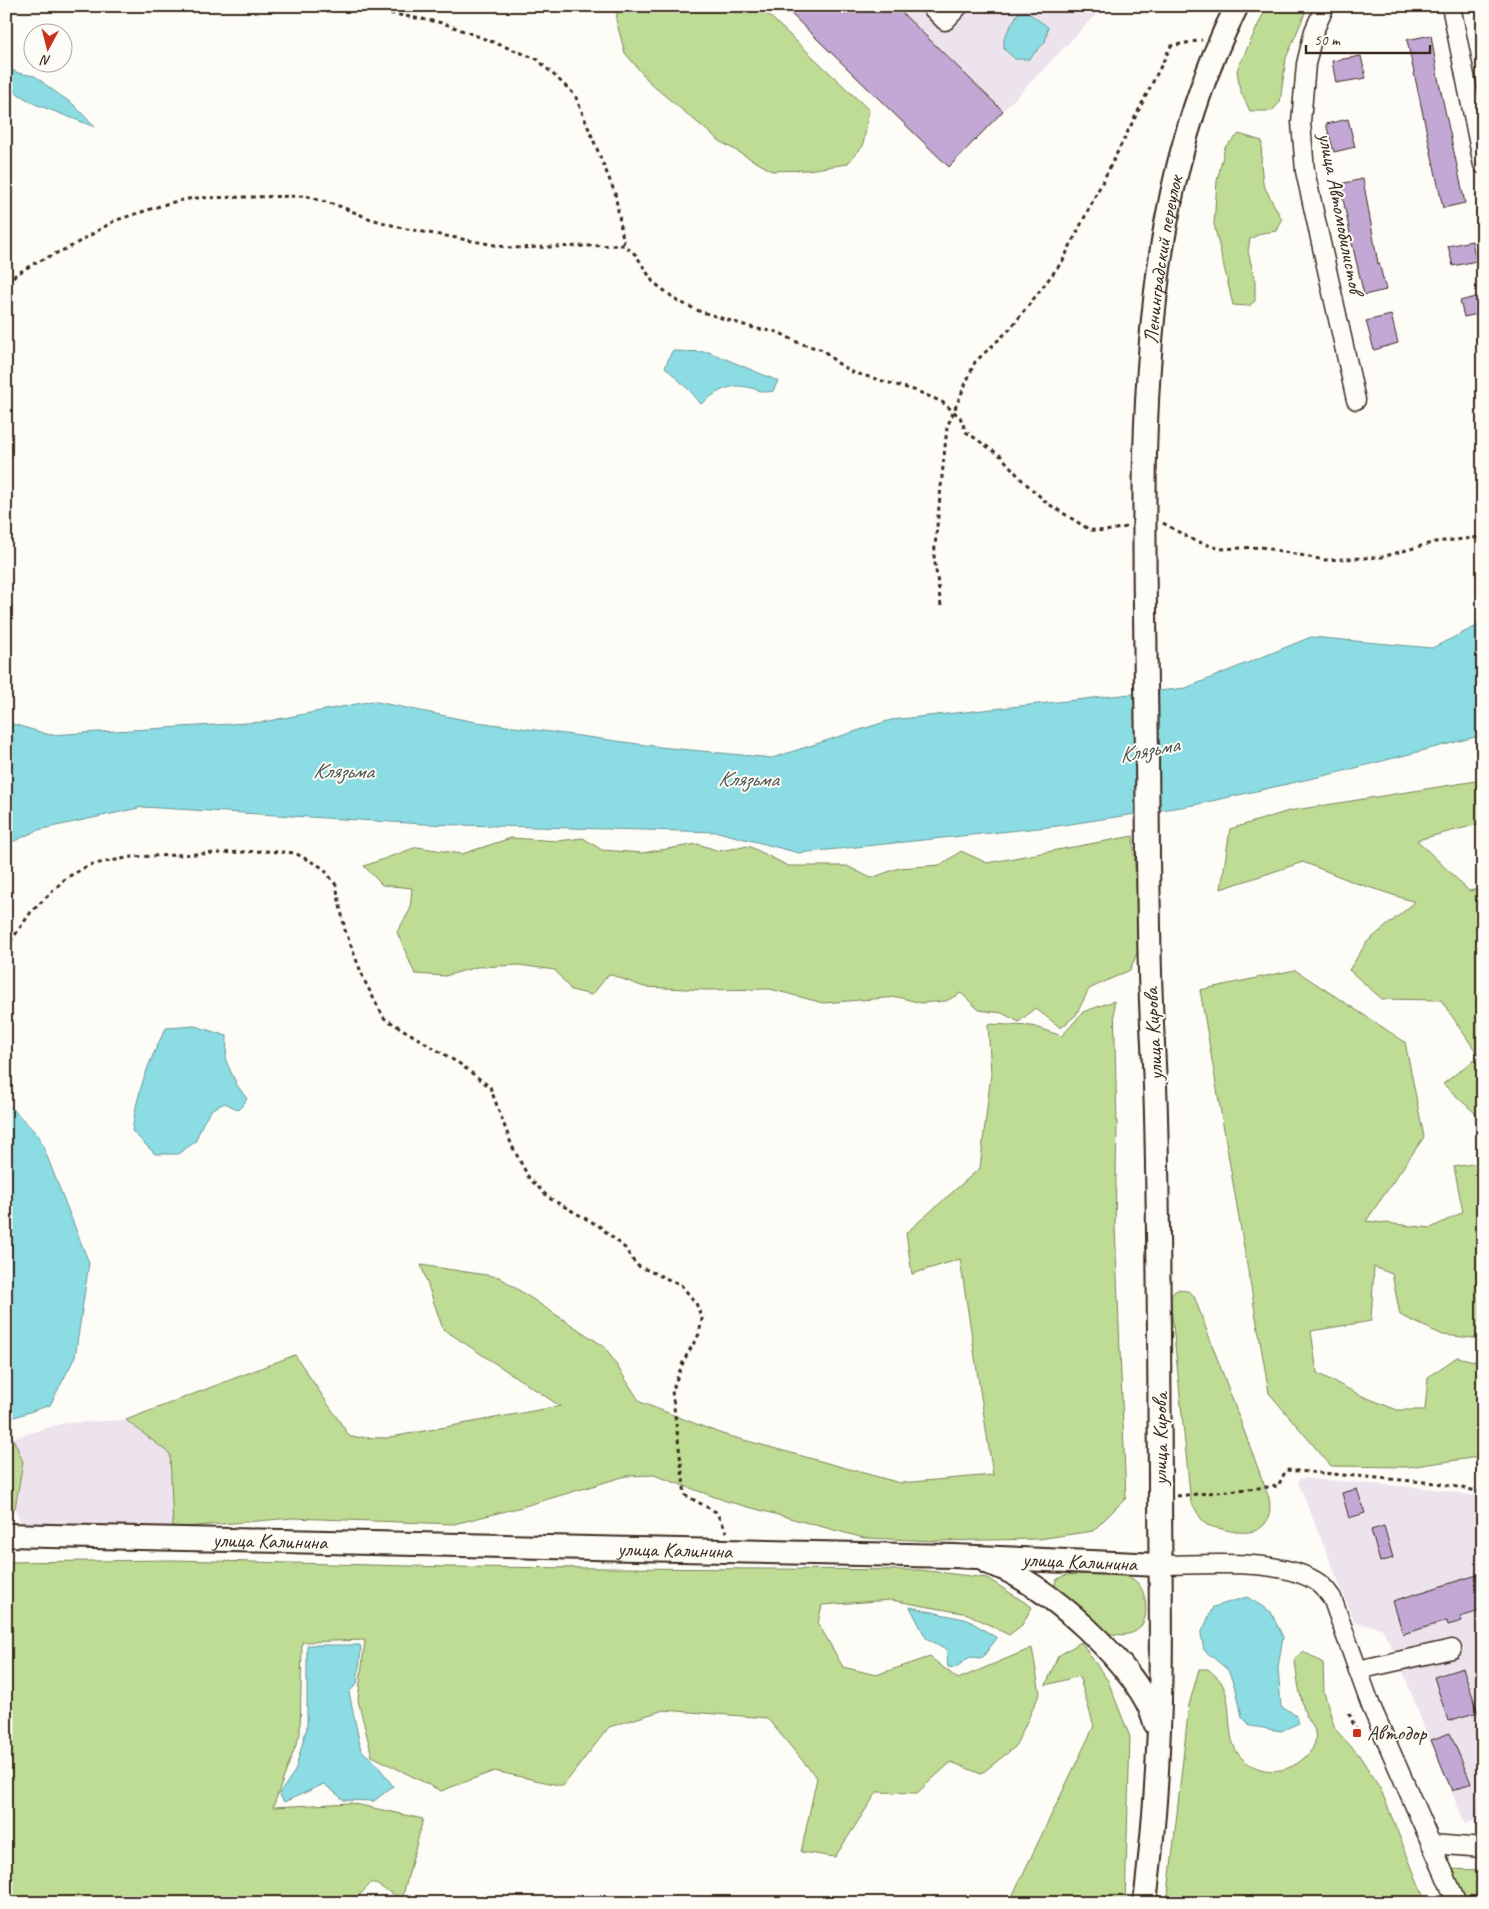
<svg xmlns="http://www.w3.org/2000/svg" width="1489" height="1909" font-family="Caveat,sans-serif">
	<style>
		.built { fill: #ece3ed }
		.green { fill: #bedc94; stroke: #7c8359 }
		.water { fill: #8bdde3; stroke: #6b9594 }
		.building { fill: #c3a8d5; stroke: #3b2a1e }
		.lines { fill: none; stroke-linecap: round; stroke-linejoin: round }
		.minor-casing { stroke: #3b2a1e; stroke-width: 21 }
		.major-casing { stroke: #3b2a1e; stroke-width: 26 }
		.path { stroke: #3b2a1e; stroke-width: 3; stroke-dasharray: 4 4; stroke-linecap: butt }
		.minor { stroke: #fdfcf7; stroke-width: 18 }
		.major { stroke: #fdfcf7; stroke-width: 22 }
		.poi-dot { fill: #c8321e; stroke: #fdfcf7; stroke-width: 2 }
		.labels { text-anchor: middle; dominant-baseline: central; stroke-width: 4; stroke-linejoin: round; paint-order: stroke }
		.street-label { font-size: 21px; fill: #3b2a1e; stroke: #fdfcf7 }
		.poi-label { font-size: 21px; fill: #3b2a1e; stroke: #fdfcf7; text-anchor: start }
		.water-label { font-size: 22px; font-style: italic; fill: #4f574f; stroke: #fdfcf7 }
	</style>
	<rect width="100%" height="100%" fill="#fdfcf7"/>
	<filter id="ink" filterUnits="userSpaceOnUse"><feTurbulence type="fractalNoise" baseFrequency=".02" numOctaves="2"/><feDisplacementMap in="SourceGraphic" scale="10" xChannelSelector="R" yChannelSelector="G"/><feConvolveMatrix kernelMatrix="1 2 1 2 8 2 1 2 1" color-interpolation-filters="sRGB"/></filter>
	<g filter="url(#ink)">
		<!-- built -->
		<g class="built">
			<path d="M783 6H1104L949 167Z"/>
			<path d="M126 1420 170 1454 173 1528 22 1526 15 1508 23 1462 13 1438 64 1423Z"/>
			<path d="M1300 1478 1435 1489 1483 1497V1818L1465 1824 1431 1741 1429 1740 1399 1661 1382 1628 1355 1623 1298 1482Z"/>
		</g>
		<!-- green -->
		<g class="green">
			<path d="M618 6H759L869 110 863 146 847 164 808 170 772 171 721 142 652 85 625 53 616 20Z"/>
			<path d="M1267 6H1308L1286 58 1280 102 1272 111H1250L1240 90 1237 70Z"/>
			<path d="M1239 134 1262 141 1261 163 1263 184 1282 220 1277 231 1262 233 1250 239 1248 251 1255 281V301L1249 306 1233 305 1214 224 1217 181 1225 147Z"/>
			<path d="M1476 781 1483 802V823L1417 840 1469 891 1483 888V1128L1475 1113 1443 1084 1479 1056 1441 1000 1382 999 1349 970 1367 942 1415 902 1356 883 1303 862 1221 889 1230 829 1289 811Z"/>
			<path d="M1133 836 1140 946 1130 970 1089 989 1076 1015 1061 1028 1035 1008 1019 1022 1002 1013 979 1010 961 993 946 1001 921 1003 898 997 823 1003 770 989 707 990 644 987 609 974 592 995 571 990 555 970 519 965 477 967 445 976 415 974 397 932 410 910 412 888 382 885 364 866 417 847 462 854 511 838 558 841 583 838 602 850 642 853 698 844 719 851 749 846 788 866H847L871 878 899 868 941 865 961 851 987 863Z"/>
			<path d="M1295 970 1405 1042 1424 1137 1366 1221 1431 1228 1463 1212 1454 1167 1483 1162V1339L1443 1335 1400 1315 1392 1274 1374 1267 1371 1321 1311 1331 1317 1373 1360 1395 1397 1410H1425L1428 1377 1457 1357 1483 1363V1452L1478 1457 1408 1467 1331 1466 1269 1393 1200 990Z"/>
			<path d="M1114 1001 1117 1125 1115 1226 1126 1498 1093 1531 1039 1539 935 1541 864 1538 726 1501 654 1475 626 1476 518 1508 454 1524 293 1518 173 1528 170 1454 126 1420 295 1355 350 1437 386 1438 560 1406 443 1329 421 1265 499 1277 605 1347 640 1402 722 1434 900 1483 993 1475 960 1259 912 1274 906 1233 980 1168 991 1074 988 1024 1032 1026 1062 1036 1083 1012Z"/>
			<path d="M1179 1289 1190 1292 1194 1296 1269 1498C1275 1532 1250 1537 1222 1529 1218 1528 1212 1527 1207 1525 1201 1521 1196 1509 1191 1503L1171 1306V1296L1174 1292Z"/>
			<path d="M13 1438 23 1462 15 1508 6 1512V1440Z"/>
			<path d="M174 1560 448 1567 920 1570 987 1578 1032 1607 1022 1625 1009 1635 968 1614 891 1600 822 1605 818 1623 843 1667 876 1675 930 1657 958 1679 1032 1648 1040 1693 1015 1747 981 1774 951 1762 917 1793 877 1792 835 1857 801 1852 817 1778 767 1718 664 1710 609 1727 563 1786 494 1771 441 1791 372 1756 358 1700 365 1640 302 1642 300 1734 273 1807 351 1803 423 1819 402 1899 372 1882 352 1903H6V1562Z"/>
			<path d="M1074 1574C1091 1574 1115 1570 1131 1578 1139 1582 1144 1591 1145 1600 1150 1631 1131 1640 1103 1632L1054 1589 1056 1580 1063 1576Z"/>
			<path d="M1081 1642 1108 1681 1130 1737 1125 1903H1009L1094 1726 1079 1676 1046 1685 1058 1656Z"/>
			<path d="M1303 1651 1323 1663 1324 1692 1335 1729 1359 1755 1381 1790 1426 1903H1167L1189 1705 1199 1669H1208C1212 1673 1218 1677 1221 1682 1236 1705 1221 1742 1245 1761 1264 1776 1290 1773 1306 1756 1313 1750 1317 1742 1315 1732 1314 1727 1309 1721 1306 1716 1301 1702 1296 1675 1295 1660Z"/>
			<path d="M1446 1869 1483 1870V1903H1458Z"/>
		</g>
		<!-- water -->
		<g class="water">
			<path d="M1027 12 1048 27 1045 42 1029 59H1015L1004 49V38L1018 13Z"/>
			<path d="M6 67 18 73 35 76 50 88 74 105 95 127 35 104 6 87Z"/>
			<path d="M672 351 709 352 778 381 773 391C761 394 759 389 747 387 729 383 715 393 701 404L692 393 665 367Z"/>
			<path d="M1483 623V735L1336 773 1194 805 1057 826 799 853 718 832 424 824 143 807 38 830 6 845V722L50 735 263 722 372 701 470 721 660 747 772 758 891 720 1186 688 1311 637 1432 648Z"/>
			<path d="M195 1026 227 1036 226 1061 237 1085 247 1099 239 1110 225 1103 212 1109 203 1123 195 1142 178 1154H155L132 1131C137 1091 148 1063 166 1028Z"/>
			<path d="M6 1102 39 1136 89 1263 75 1357 50 1405 6 1420Z"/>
			<path d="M1247 1597 1271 1612 1283 1637 1278 1667 1281 1707 1295 1714 1299 1723 1281 1731 1251 1726 1242 1717 1237 1693 1228 1670 1204 1650 1201 1634 1213 1607Z"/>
			<path d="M910 1607 968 1620 997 1638 982 1658 970 1657 955 1668 948 1667 946 1649 926 1638Z"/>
			<path d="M307 1645H360L361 1650 357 1684 349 1692 361 1750 375 1762 393 1786 374 1801 344 1800 324 1784 284 1802 279 1794 295 1771 307 1727Z"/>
		</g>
		<!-- building -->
		<g class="building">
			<path d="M783 6H895L1003 111 949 167Z"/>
			<path d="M1431 35 1438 78 1465 203 1443 208 1407 40Z"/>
			<path d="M1361 56 1366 78 1336 83 1332 61Z"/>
			<path d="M1348 119 1355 147 1334 152 1326 124Z"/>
			<path d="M1363 179 1378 264 1379 263 1386 290 1364 295 1352 243 1340 184Z"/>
			<path d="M1472 241 1476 261 1453 266 1448 246Z"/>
			<path d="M1483 295V313L1464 317 1460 301Z"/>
			<path d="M1391 315 1398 343 1374 350 1366 321Z"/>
			<path d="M1357 1489 1365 1513 1349 1518 1342 1493Z"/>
			<path d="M1384 1526 1393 1558 1380 1562 1371 1530Z"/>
			<path d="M1480 1574 1483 1583V1610L1460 1617 1462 1621 1448 1625 1447 1621 1403 1634 1393 1601Z"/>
			<path d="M1463 1668 1478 1712 1448 1721 1434 1677Z"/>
			<path d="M1450 1733 1471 1783 1452 1791 1431 1740Z"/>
		</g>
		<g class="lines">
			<defs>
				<g id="minor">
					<path d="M930 6 945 21 959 6"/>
					<path d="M1325 6 1314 31 1306 64 1301 122 1305 171 1356 400"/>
					<path d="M1451 6 1483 165"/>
					<path d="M1160 1565C1204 1565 1284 1557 1320 1584 1325 1588 1329 1594 1332 1598L1371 1706 1457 1903"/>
					<path d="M1358 1670 1452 1649"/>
					<path d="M1432 1844 1483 1848"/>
				</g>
				<g id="major">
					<path id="s1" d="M6 1535 953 1556 1160 1565"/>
					<path d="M988 1563C1040 1577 1143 1670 1155 1723"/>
					<path id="s2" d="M1145 1903C1151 1852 1156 1801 1158 1750 1163 1660 1160 1570 1160 1481 1159 1359 1159 1238 1156 1116 1155 1068 1151 1020 1150 972 1148 902 1148 831 1147 761 1146 658 1143 556 1145 454 1149 301 1166 144 1237 6"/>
				</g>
			</defs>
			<!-- minor casing -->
			<use href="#minor" class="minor-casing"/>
			<!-- major casing -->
			<use href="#major" class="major-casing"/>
			<!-- path -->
			<g class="path">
				<path d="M351 6 443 23 537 59 575 95 615 193 624 245"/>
				<path d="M6 281 33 264 72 246 114 221 169 203 193 198 306 196 342 207 368 218 402 228 511 248 624 245 636 255 653 282 678 301 699 311 757 329 778 332 799 343 823 350 836 362 852 372 917 391 942 402 960 417 966 432 1001 456 1022 480 1047 503 1090 530 1105 531 1127 527"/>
				<path d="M1163 523 1193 540 1220 549 1261 547 1324 560 1382 557 1435 542 1483 537"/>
				<path d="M941 606 934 556 947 427 975 362 1011 328 1062 262 1171 46 1202 40"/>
				<path d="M6 948 31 912 66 878 89 865 132 857 265 851 295 853 323 868 336 885 345 930 364 980 384 1018 460 1064 490 1087 512 1146 529 1178 549 1198 599 1226 625 1248 636 1265 681 1285 696 1303 702 1319 699 1334 684 1360 672 1391 685 1495 716 1512 727 1532"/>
				<path d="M1177 1496 1278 1486 1286 1470 1436 1483 1483 1492"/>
				<path d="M1349 1713 1357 1733"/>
			</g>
			<!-- minor -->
			<use href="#minor" class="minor"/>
			<!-- major -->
			<use href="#major" class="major"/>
		</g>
	</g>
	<!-- markers -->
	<rect class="poi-dot" x="1352" y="1728" width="10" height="10" rx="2.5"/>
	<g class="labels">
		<!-- street labels -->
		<g class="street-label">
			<text transform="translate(1341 213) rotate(79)">улица Автомобилистов</text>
			<text stroke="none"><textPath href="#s2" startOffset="1645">Ленинградский переулок</textPath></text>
			<text transform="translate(1153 1034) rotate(-93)">улица Кирова</text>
			<text transform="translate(1160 1439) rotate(-90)">улица Кирова</text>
			<text stroke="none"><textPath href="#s1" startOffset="264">улица Калинина</textPath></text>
			<text stroke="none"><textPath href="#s1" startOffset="669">улица Калинина</textPath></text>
			<text stroke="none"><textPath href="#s1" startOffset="1074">улица Калинина</textPath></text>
		</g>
		<!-- poi labels -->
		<g class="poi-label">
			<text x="1367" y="1733">Автодор</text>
		</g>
		<!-- water labels -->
		<g class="water-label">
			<text transform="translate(1149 750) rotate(-11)">Клязьма</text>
			<text transform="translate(343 771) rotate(1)">Клязьма</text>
			<text transform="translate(748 779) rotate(1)">Клязьма</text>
		</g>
	</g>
	<!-- margin -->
	<rect width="1489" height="1909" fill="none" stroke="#fdfcf7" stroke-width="25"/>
	<rect x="12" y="12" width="1464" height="1884" fill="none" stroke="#3b2a1e" stroke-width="2" filter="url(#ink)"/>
	<!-- north arrow -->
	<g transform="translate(48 48) rotate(187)"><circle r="24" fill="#fdfcf7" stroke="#afa8a0"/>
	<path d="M0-4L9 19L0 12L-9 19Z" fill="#c8321e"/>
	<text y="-8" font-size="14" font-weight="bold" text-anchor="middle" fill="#3b2a1e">N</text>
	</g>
	<!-- scale -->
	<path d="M1306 45v8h124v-8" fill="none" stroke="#3b2a1e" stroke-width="2.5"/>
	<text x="1314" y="45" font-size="15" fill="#3b2a1e" stroke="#fdfcf7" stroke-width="4" paint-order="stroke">50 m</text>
</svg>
